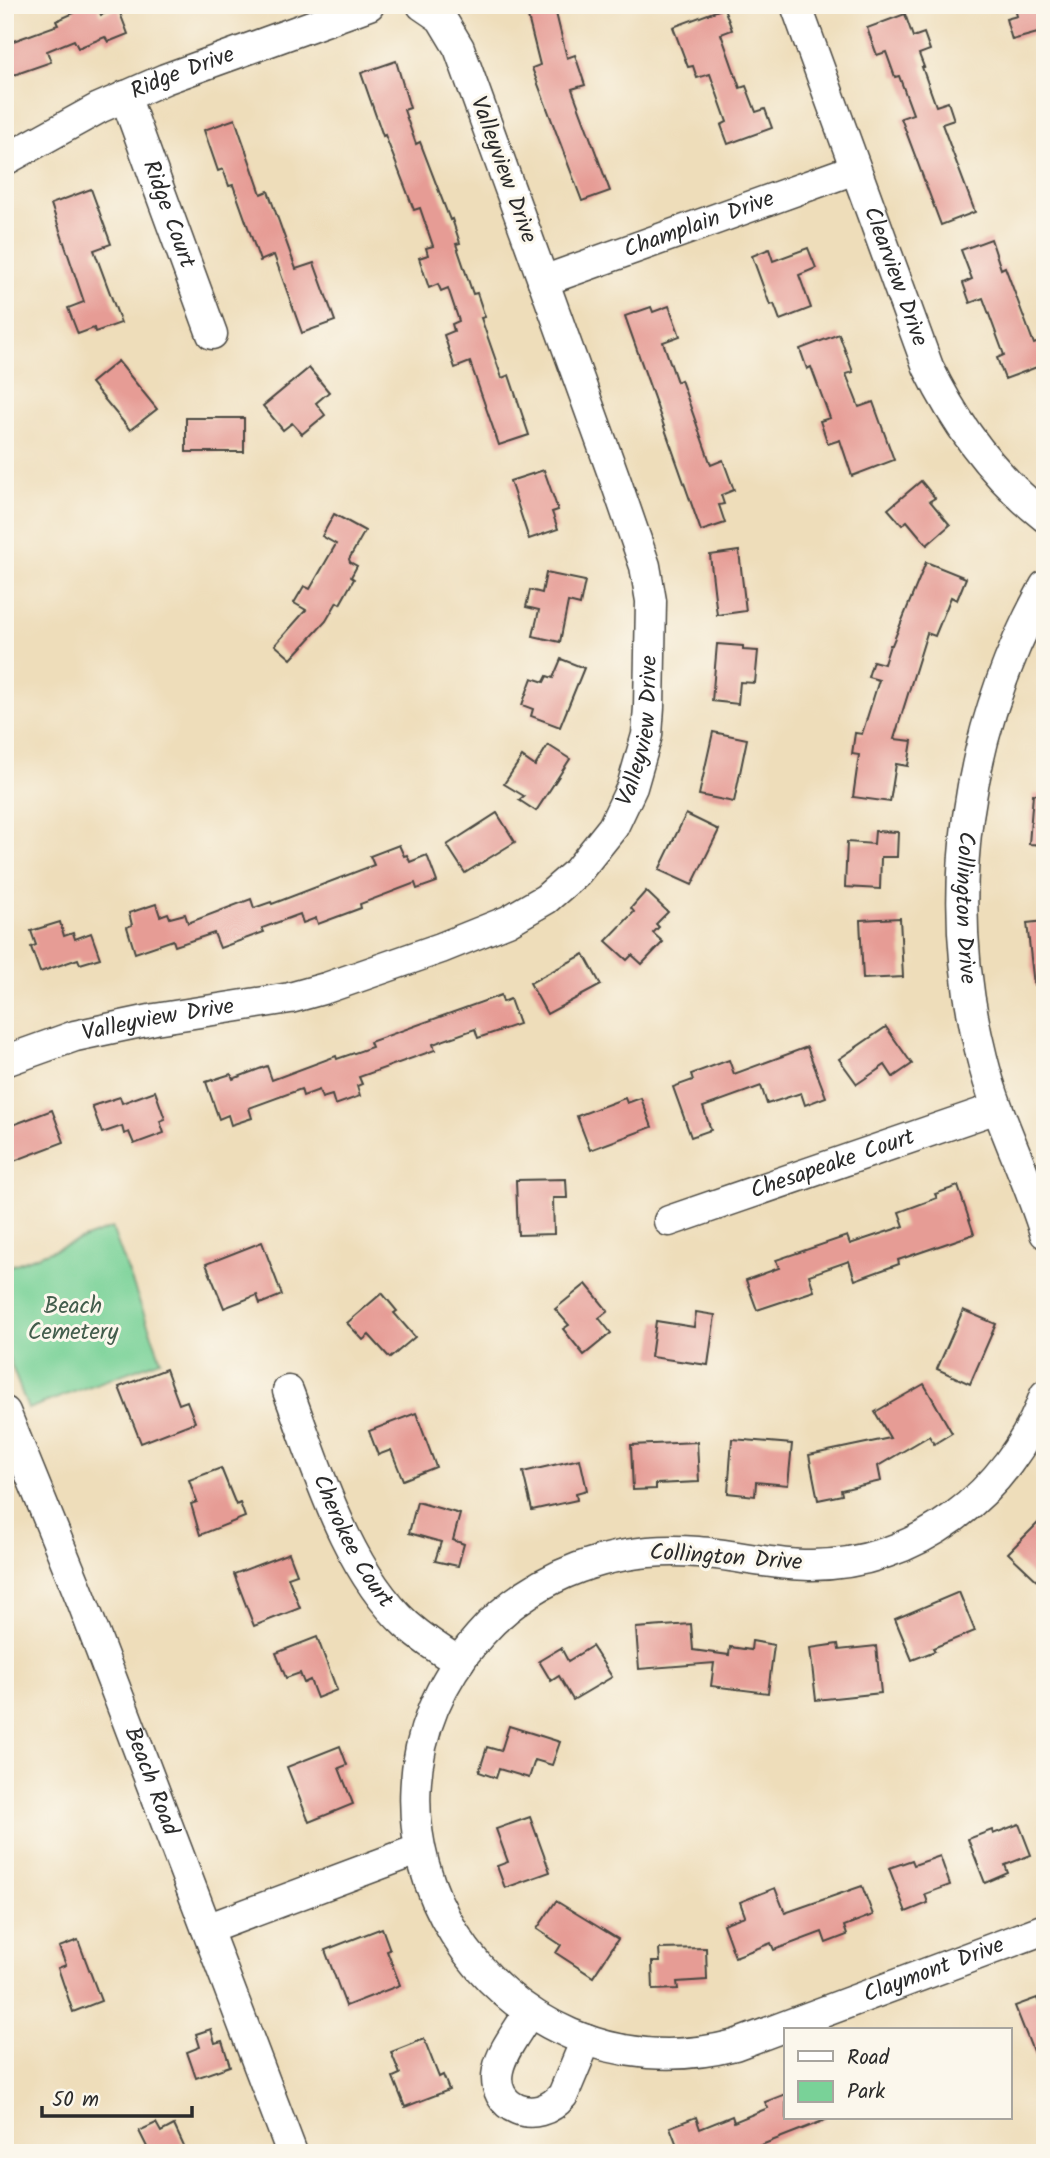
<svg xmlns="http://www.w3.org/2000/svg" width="1050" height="2158" font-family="Kalam,sans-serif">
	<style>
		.green { fill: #79d298; stroke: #527e62; stroke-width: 2 }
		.building { fill: #e69c95 }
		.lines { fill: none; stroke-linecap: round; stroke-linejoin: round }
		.minor-casing { stroke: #484640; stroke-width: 33 }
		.minor { stroke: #fff; stroke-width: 30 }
		.labels { text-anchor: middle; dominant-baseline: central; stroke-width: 6; stroke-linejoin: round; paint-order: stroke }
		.street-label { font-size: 23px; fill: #2b2b2b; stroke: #fbf7ec }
		.park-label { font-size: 23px; fill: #425d4c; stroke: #fbf7ec }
	</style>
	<rect width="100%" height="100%" fill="#fbf7ec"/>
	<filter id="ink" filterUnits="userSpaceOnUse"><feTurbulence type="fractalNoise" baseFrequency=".0143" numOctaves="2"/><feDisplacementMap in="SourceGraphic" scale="14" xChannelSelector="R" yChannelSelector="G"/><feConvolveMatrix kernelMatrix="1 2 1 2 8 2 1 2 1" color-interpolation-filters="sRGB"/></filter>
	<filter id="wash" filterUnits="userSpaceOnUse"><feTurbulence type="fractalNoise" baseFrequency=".00686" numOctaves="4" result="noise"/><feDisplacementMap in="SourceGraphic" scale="28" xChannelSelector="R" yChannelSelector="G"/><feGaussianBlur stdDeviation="1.57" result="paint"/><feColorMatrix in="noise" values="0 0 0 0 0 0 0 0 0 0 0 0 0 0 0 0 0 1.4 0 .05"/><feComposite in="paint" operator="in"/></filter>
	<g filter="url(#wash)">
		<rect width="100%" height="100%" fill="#eeddba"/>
		<!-- green -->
		<path class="green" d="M112 1228 161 1360 28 1409 5 1348V1268Z"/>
		<g id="blocks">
			<!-- building -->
			<g class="building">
				<path d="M71 5H97L101 15 118 8 128 34 108 42 105 37 78 48 74 40 47 51 51 62 5 78V44L58 25 56 21 74 13Z"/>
				<path d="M525 5H554L567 58 575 55 585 85 572 89 610 191 582 201 532 68 540 65Z"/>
				<path d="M1014 5H1045V31L1012 40 1006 19 1017 16Z"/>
				<path d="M724 8 732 30 721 34 740 88 746 86 756 112 765 109 772 128 728 144 721 125 727 122 710 74 697 78 693 66 688 67 673 27Z"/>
				<path d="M905 14 913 37 924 33 930 50 919 54 924 67H922L936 106 948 102 954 120 942 124 975 212 941 225 901 118 913 114 899 76 895 77 886 52 877 55 867 28Z"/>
				<path d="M396 61 410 108 404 110 416 144 420 142 450 220 452 219 460 243 456 244 473 294 477 293 485 317 481 318 502 378 509 375 529 435 499 445 470 362 455 368 444 335 454 331 452 324 459 321 448 288 441 291 438 284 429 288 419 258 428 255 426 248 433 246 420 208 414 210 385 135 383 136 361 73Z"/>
				<path d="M235 119 261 194 268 191 296 269 314 263 335 321 302 333 274 255 260 261 233 185 229 186 223 169 218 171 204 130Z"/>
				<path d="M91 189 111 244 94 250 121 323 95 332 94 328 78 334 68 308 84 302 51 204Z"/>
				<path d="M991 239 1001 269 1005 267 1034 344 1039 342 1045 359V364L1005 379 997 358 1004 355 983 298 970 303 963 283 972 279 961 250Z"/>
				<path d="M808 248 816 268 799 275 811 308 780 320 774 304 770 305 752 256 769 249 773 261Z"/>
				<path d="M669 306 680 336 663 342 677 382 681 380 711 465 723 460 734 490 721 495 724 504 719 505 725 523 701 531 625 316 651 307 653 312Z"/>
				<path d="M839 334 853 372 846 374 859 407 873 402 894 460 852 476 840 440 828 444 820 421 830 418 811 367 807 369 800 349Z"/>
				<path d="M118 361 157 409 130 430 91 383Z"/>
				<path d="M309 368 329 392 316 403 325 415 302 434 292 423 283 430 263 406Z"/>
				<rect x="186" y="418" width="58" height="34"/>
				<path d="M544 470 558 510 552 512 558 529 529 539 510 481Z"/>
				<path d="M921 481 935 498 930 501 950 525 927 545 907 521 902 525 888 509Z"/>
				<path d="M334 514 365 531 349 559 350 562 357 566 351 577 354 579 340 604 337 602 326 621 291 659 275 645 306 610 294 603 304 586 310 589 336 544 322 536Z"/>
				<path d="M739 551 746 611 717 615 710 555Z"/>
				<path d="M926 562 966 578 957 600 951 597 935 636 927 633 894 739 912 741 908 766 896 764 890 802 853 797 859 755 852 754 855 733 862 734 879 680 868 677 873 661 884 664 890 645H892Z"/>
				<path d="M546 573 585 581 580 605 568 602 560 642 533 636 539 610 526 607 530 590 542 593Z"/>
				<path d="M717 644 743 646V650L758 651 755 683 740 682 738 704 712 701Z"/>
				<path d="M561 659 584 668 560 727 531 716 533 709 522 705 532 678 544 682 547 676 553 678Z"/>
				<path d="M713 732 747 739 734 802 699 795Z"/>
				<path d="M548 745 570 759 536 811 519 800 524 796 504 784 522 757 535 766Z"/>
				<path d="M1033 794 1045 795V845L1029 844Z"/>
				<path d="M497 813 515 842 465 873 447 845Z"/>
				<path d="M686 814 719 830 692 885 659 870Z"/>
				<path d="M875 831 898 832 897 857H881L880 889 845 887 847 842 874 844Z"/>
				<path d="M399 845 404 856 407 855 410 862 427 855 437 882 417 889 415 883 360 904 361 908 318 924 316 918 303 923 300 914 262 928 264 932 220 948 214 933 175 946 173 940 135 953 127 927 132 925 129 913 156 904 160 916 168 913 170 918 185 914 188 923 251 899 254 908 271 902 272 904 374 865 370 856Z"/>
				<path d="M646 891 668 912 656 924 659 927 653 933 663 942 642 964 632 955 627 960 606 941 634 912 631 908Z"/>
				<path d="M900 918 903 977 863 979 860 920Z"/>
				<path d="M1045 921V985H1034L1027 923Z"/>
				<path d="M60 922 64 936 73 933 75 939 91 933 100 958 80 964 78 959 40 972 31 947 36 945 31 931Z"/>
				<path d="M584 954 601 985 547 1014 530 983Z"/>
				<path d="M501 995 503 1002 510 999 519 1024 478 1038 475 1029 433 1044 435 1050 359 1077 362 1084 357 1086 360 1096 335 1105 332 1095 322 1098 319 1090 303 1096 301 1089 249 1108 252 1118 231 1125 228 1115 219 1119 206 1082 231 1074 233 1079 267 1066 272 1080 336 1056 337 1059 372 1047 370 1042Z"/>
				<path d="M886 1027 912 1064 893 1077 885 1065 857 1084 839 1059Z"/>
				<path d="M807 1047 826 1097 805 1105 801 1093 767 1104 761 1086 703 1107 711 1130 691 1137 673 1087 693 1080 691 1074 729 1060 734 1074Z"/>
				<path d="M155 1091 165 1119 160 1121 164 1133 134 1144 129 1132 124 1134 122 1126 102 1133 92 1106 120 1097 122 1103Z"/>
				<path d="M625 1098 627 1103 641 1098 652 1127 590 1150 577 1116Z"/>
				<path d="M52 1110 64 1142 14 1161 5 1137V1128Z"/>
				<path d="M566 1179 567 1198H553L554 1234 518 1235 516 1180Z"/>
				<path d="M958 1186 974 1234 898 1260 899 1264 855 1280 849 1261 809 1275 814 1291 757 1310 746 1280 779 1268 776 1260 847 1236 850 1244 904 1226 899 1212 937 1198 935 1194Z"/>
				<path d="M262 1242 282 1295 260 1304 257 1295 224 1308 206 1264Z"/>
				<path d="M586 1284 608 1311 599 1318 611 1333 584 1355 563 1329 569 1325 555 1309Z"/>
				<path d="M382 1293 397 1311 394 1313 415 1337 390 1358 369 1335 363 1340 347 1323Z"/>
				<path d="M963 1310 996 1324 970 1384 937 1369Z"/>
				<path d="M696 1312 715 1315 708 1365 651 1357 656 1321 694 1327Z"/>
				<path d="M166 1369 179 1404 187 1401 195 1422 141 1443 119 1387Z"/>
				<path d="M924 1384 952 1433 934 1444 929 1436 878 1466 881 1481 841 1490 842 1495 818 1500 809 1455 890 1438 875 1412Z"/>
				<path d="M416 1413 436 1467 403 1480 391 1450 378 1455 369 1431Z"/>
				<path d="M732 1439 792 1444 788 1485 756 1482 755 1496 728 1493Z"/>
				<path d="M697 1442 699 1482 656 1484V1489L633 1490 631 1445Z"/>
				<path d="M580 1459 587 1490 576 1493 577 1500 532 1510 523 1472Z"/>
				<path d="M221 1468 236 1505 240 1503 245 1517 200 1535 191 1504 197 1502 189 1480Z"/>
				<path d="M417 1502 460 1514 453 1540 464 1544 458 1566 435 1561 441 1542 409 1533Z"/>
				<path d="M1045 1516V1588L1008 1553Z"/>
				<path d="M289 1553 297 1574 288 1577 300 1608 254 1626 234 1574Z"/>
				<path d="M959 1592 975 1631 933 1648 935 1651 912 1660 895 1619Z"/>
				<path d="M691 1624 693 1650 729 1655 730 1647 751 1650 752 1641 774 1645 768 1693 711 1686 714 1663 639 1669 636 1628Z"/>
				<path d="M317 1637 337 1690 317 1698 310 1680 304 1683 300 1673 286 1678 276 1653Z"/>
				<path d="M838 1644 839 1650 876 1646 881 1693 816 1700 810 1648Z"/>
				<path d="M592 1646 612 1677 573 1700 559 1676 551 1681 539 1661 561 1648 568 1661Z"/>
				<path d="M509 1726 560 1742 552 1765 535 1760 529 1778 499 1769 496 1778 479 1772 487 1747 501 1751Z"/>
				<path d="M340 1746 347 1765 339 1768 353 1804 309 1822 287 1767Z"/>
				<path d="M530 1817 550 1872 505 1888 497 1866 508 1862 496 1829Z"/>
				<path d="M1019 1824 1031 1855 1005 1865 1008 1873 985 1883 968 1839 992 1830 993 1834Z"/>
				<path d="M940 1856 950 1885 925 1894 928 1903 906 1912 889 1868 912 1860 914 1865Z"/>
				<path d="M862 1886 873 1915 844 1926 847 1935 826 1943 822 1932 774 1950 771 1943 735 1957 723 1924 745 1916 740 1902 775 1888 785 1913Z"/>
				<path d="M556 1901 618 1939 593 1977 556 1953 561 1945 537 1929Z"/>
				<path d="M382 1928 390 1950 387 1951 400 1985 346 2006 325 1950Z"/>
				<path d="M78 1940 101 2001 73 2012 58 1968 66 1965 59 1947Z"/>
				<path d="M706 1948 707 1980 677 1982 678 1989 653 1990 652 1962H660L659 1949Z"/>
				<path d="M1037 1998 1041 2007 1045 2005 1044 2079 1015 2006Z"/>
				<path d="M211 2029 215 2043 222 2041 230 2066 196 2078 187 2052 200 2047 196 2034Z"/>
				<path d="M424 2039 439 2077 443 2075 449 2090 405 2107 393 2077 400 2074 391 2052Z"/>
				<path d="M786 2094V2118L828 2119 741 2153H680L670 2127 696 2117 700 2129 732 2116 734 2122 768 2108 765 2102Z"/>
				<path d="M156 2123 161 2132 174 2125 187 2153H150L139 2131Z"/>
			</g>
		</g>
	</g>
	<g filter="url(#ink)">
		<use href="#blocks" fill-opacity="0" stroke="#484640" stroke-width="2"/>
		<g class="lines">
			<defs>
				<g id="minor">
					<path id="s1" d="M796 5 928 367C956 425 993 476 1045 517"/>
					<path id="s2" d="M125 96 212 334"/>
					<path id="s3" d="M5 160 99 108 165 79 369 5"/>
					<path id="s4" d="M543 281 855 169"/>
					<path id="s5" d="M1045 586C965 731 941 897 982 1058 997 1119 1027 1174 1045 1233"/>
					<path id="s6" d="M5 1061 75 1036 103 1030 155 1019 290 998 326 988 441 948 508 921 546 899 577 872 613 827 632 787 647 735 649 707 651 601 645 566 616 482 459 48 441 18 422 5"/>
					<path id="s7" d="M669 1221 997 1108"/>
					<path id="s8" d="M288 1391C317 1467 345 1568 407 1625 423 1639 441 1651 459 1662"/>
					<path id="s9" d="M1045 1395C1010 1493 915 1566 809 1565 772 1565 735 1555 698 1552 616 1545 534 1573 479 1636 314 1824 494 2107 735 2045L1045 1929"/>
					<path id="s10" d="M5 1412 82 1601 292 2153"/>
					<path d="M207 1929 420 1849"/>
					<path d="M529 2012C519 2030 502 2050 498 2070 490 2108 536 2128 563 2095L586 2040"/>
				</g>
			</defs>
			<!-- minor casing -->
			<use href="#minor" class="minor-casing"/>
			<!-- minor -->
			<use href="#minor" class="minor"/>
		</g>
	</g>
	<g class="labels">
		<!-- street labels -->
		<g class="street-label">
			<text stroke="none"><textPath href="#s3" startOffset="198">Ridge Drive</textPath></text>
			<text transform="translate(503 170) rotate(70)">Valleyview Drive</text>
			<text stroke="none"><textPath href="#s2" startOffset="126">Ridge Court</textPath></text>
			<text stroke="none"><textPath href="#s4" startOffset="166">Champlain Drive</textPath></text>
			<text stroke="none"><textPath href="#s1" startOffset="289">Clearview Drive</textPath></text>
			<text stroke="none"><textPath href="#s6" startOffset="768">Valleyview Drive</textPath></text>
			<text stroke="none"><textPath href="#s5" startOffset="336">Collington Drive</textPath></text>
			<text stroke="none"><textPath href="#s6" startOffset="159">Valleyview Drive</textPath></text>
			<text stroke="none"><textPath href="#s7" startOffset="173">Chesapeake Court</textPath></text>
			<text stroke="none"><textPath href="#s8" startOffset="164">Cherokee Court</textPath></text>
			<text transform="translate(726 1558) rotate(4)">Collington Drive</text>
			<text stroke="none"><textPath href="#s10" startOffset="397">Beach Road</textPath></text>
			<text stroke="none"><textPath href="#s9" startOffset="1522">Claymont Drive</textPath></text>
		</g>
		<!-- park labels -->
		<g class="park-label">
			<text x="73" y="1307">Beach<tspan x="73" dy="26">Cemetery</tspan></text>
		</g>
	</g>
	<!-- margin -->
	<rect width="1050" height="2158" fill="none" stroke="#fbf7ec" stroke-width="28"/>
	<!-- legend -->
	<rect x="784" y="2028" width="228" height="91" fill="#fbf7ec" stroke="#a8a59f" stroke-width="2"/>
	<rect x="798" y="2051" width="35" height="10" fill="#ffffff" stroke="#a8a59f" stroke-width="2"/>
	<text x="847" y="2064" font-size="21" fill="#2b2b2b">Road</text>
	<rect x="798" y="2081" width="35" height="21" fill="#79d298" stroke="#a8a59f" stroke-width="2"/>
	<text x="847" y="2098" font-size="21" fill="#2b2b2b">Park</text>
	<!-- scale -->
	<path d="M42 2106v10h150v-10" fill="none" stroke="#2b2b2b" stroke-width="3.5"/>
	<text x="52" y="2106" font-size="21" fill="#2b2b2b" stroke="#fbf7ec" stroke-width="5" paint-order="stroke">50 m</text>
</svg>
